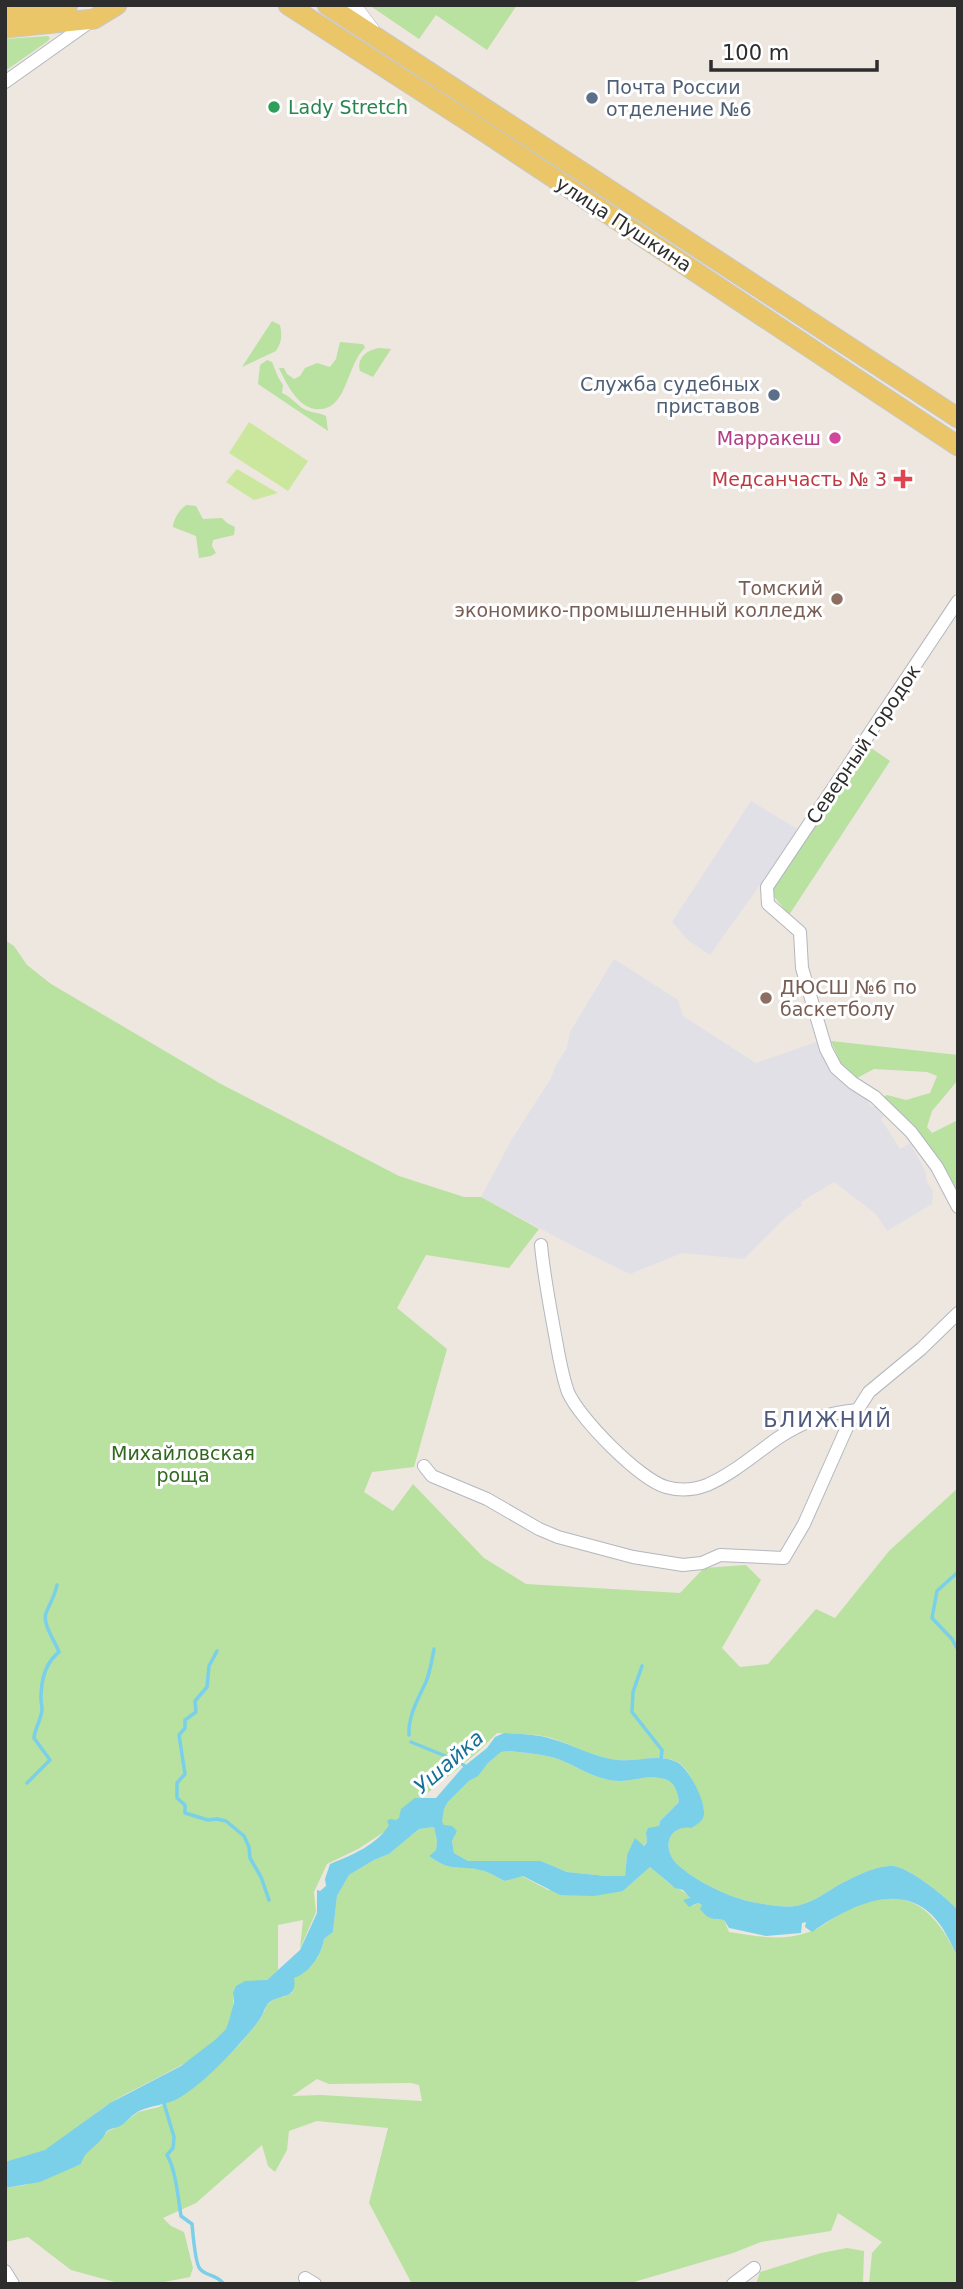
<svg xmlns="http://www.w3.org/2000/svg" width="963" height="2289" font-family="'DejaVu Sans',sans-serif">
	<style>
		.industrial { fill: #e2e0e7 }
		.green { fill: #b9e1a0; fill-rule: evenodd }
		.pitch { fill: #cbe79d }
		.water { fill: #7ad0e9; fill-rule: evenodd }
		.lines { fill: none; stroke-linecap: round; stroke-linejoin: round }
		.stream { stroke: #7ad0e9; stroke-width: 3.5 }
		.street-casing { stroke: #b3b7bf; stroke-width: 14 }
		.secondary-casing { stroke: #b3b7bf; stroke-width: 19 }
		.primary-casing { stroke: #c8c8c8; stroke-width: 21 }
		.street { stroke: #fff; stroke-width: 12 }
		.secondary { stroke: #fff; stroke-width: 18 }
		.primary { stroke: #eac669; stroke-width: 19 }
		.service-dot { fill: #5c6f8a; stroke: #fff; stroke-width: 2.5 }
		.leisure-dot { fill: #2e9e5b; stroke: #fff; stroke-width: 2.5 }
		.hotel-dot { fill: #d1479c; stroke: #fff; stroke-width: 2.5 }
		.health-dot { fill: #e0444e; stroke: #fff; stroke-width: 2.5 }
		.education-dot { fill: #8d6e63; stroke: #fff; stroke-width: 2.5 }
		.labels { text-anchor: middle; dominant-baseline: central; stroke-width: 6; stroke-linejoin: round; paint-order: stroke }
		.service-label { font-size: 19px; fill: #4e5e75; stroke: #fff; text-anchor: start }
		.leisure-label { font-size: 19px; fill: #27864d; stroke: #fff; text-anchor: start }
		.street-label { font-size: 19px; fill: #2d2d2d; stroke: #fff }
		.hotel-label { font-size: 19px; fill: #b23c85; stroke: #fff; text-anchor: end }
		.health-label { font-size: 19px; fill: #be3a42; stroke: #fff; text-anchor: end }
		.education-label { font-size: 19px; fill: #785e54; stroke: #fff; text-anchor: end }
		.park-label { font-size: 19px; fill: #31681f; stroke: #fff }
		.neighbourhood-label { font-size: 21px; letter-spacing: 2px; fill: #4f597c; stroke: #fff }
		.water-label { font-size: 21px; font-style: italic; fill: #157199; stroke: #fff }
	</style>
	<rect width="100%" height="100%" fill="#ede7e0"/>
	<!-- industrial -->
	<g class="industrial">
		<path d="M751 801 799 830 710 955 689 941 672 922Z"/>
		<path d="M614 959 678 1000 683 1016 756 1063 816 1042 833 1070 861 1093 872 1107 875 1105 884 1117 881 1119 900 1149 910 1143 925 1170 927 1182 933 1191 932 1204 887 1231 876 1214 834 1182 801 1202 802 1205 786 1217 744 1259 682 1253 630 1274 575 1247 481 1197 512 1139 550 1080 556 1065 567 1048 570 1032Z"/>
	</g>
	<!-- green -->
	<g class="green">
		<path d="M369 5H517L487 50 436 15 419 39Z"/>
		<path d="M48 36 50 38 48 41 5 71V39Z"/>
		<path d="M272 321 280 325C282 335 282 342 276 351L242 367Z"/>
		<path d="M340 342 362 344 364 345 365 348C346 364 348 413 315 409 297 406 286 383 279 368H284L287 374 294 379 300 376 305 368 317 363 330 367 336 359Z"/>
		<path d="M380 348 391 349 373 377 360 371C356 358 368 349 380 348Z"/>
		<path d="M267 360 272 362 278 377 283 385 282 393C291 397 295 403 302 408 310 413 318 412 326 416L328 431 258 384 260 365Z"/>
		<path d="M187 505 196 506 203 519 222 518 227 523 235 527 234 535 213 540 212 546 216 553 211 556 199 558 196 536 173 527C173 520 180 508 187 505Z"/>
		<path d="M868 746 890 761 789 915 772 894 773 884Z"/>
		<path d="M5 940 14 946 27 965 51 984 221 1084 399 1176 464 1197H481L539 1229 509 1268 426 1255 397 1308 447 1349 414 1467 372 1472 364 1492 393 1511 413 1484 484 1558 526 1584 680 1593 704 1568 746 1565 761 1580 722 1648 740 1667 768 1664 816 1609 835 1618 889 1551 958 1488V1910C947 1898 908 1866 892 1866 877 1865 856 1876 842 1883 828 1891 815 1901 800 1905 785 1909 766 1904 752 1902 728 1897 693 1880 676 1863 662 1848 668 1825 691 1828L704 1809C699 1796 691 1770 678 1762 660 1753 637 1762 618 1760 595 1758 573 1745 551 1738 534 1733 514 1734 497 1733L478 1752 403 1813 401 1821 358 1849 327 1864 314 1892 316 1912 300 1949 303 1920 278 1925V1970L267 1980 233 1993C234 2004 232 2020 226 2030 204 2060 144 2082 112 2102 89 2116 70 2136 47 2149 35 2156 19 2159 5 2162Z"/>
		<path d="M831 1041 958 1055V1080L932 1111 927 1127 932 1133 958 1120V1198L930 1148 915 1130 881 1098 887 1095 906 1100 930 1093 937 1076 927 1072 874 1069 857 1078 841 1064Z"/>
		<path d="M510 1751C526 1753 543 1754 558 1759 577 1766 597 1781 619 1781 636 1781 650 1773 667 1780 675 1783 678 1794 679 1802L660 1821 659 1826 646 1833 647 1842 643 1846 627 1855 625 1876H606L567 1872 541 1861H468L454 1853 452 1841 455 1835 441 1822 444 1809 448 1802 469 1781 478 1775 488 1763 501 1752Z"/>
		<path d="M434 1827 437 1841 436 1850 429 1856C453 1874 461 1863 484 1871 491 1873 498 1878 505 1881L522 1876 548 1890 623 1891 650 1867C658 1873 665 1881 673 1886 684 1892 689 1893 693 1906L698 1903 702 1905 701 1910C707 1918 714 1919 724 1920L729 1932C757 1936 782 1942 809 1932 820 1929 831 1919 842 1913 902 1883 930 1901 958 1957V2284H869L872 2253 882 2242 838 2213 831 2231 761 2242 733 2253 627 2284H412L369 2203 388 2128 317 2121 289 2131 287 2150 275 2172 268 2166 262 2145 196 2203 163 2218 171 2226 184 2232 193 2268 190 2277 154 2284H122L71 2270 28 2237 5 2242V2188L25 2185 81 2164 83 2156 101 2140 108 2131 120 2126 138 2112 159 2107 198 2084 240 2044 261 2018 267 2005 277 1997H283L292 1993 294 1988V1978C309 1971 322 1957 324 1939L333 1932 337 1896 349 1875 374 1860 389 1854 419 1829ZM317 2079 329 2084 411 2083 419 2085 422 2101 321 2095 292 2096Z"/>
		<path d="M847 2248 864 2251 863 2284H756L760 2272 821 2253Z"/>
	</g>
	<!-- pitch -->
	<g class="pitch">
		<path d="M249 422 308 461 288 491 229 453Z"/>
		<path d="M237 469 278 493 254 500 226 482Z"/>
	</g>
	<!-- water -->
	<path class="water" d="M504 1733C520 1734 537 1734 552 1739 574 1745 595 1758 618 1760 637 1762 659 1753 677 1762 688 1767 709 1806 703 1818 701 1822 695 1826 691 1828 668 1825 662 1848 676 1863 693 1880 728 1897 752 1902 766 1904 785 1909 800 1905 815 1901 828 1891 842 1883 856 1876 877 1865 892 1866 908 1866 947 1898 958 1910V1957C950 1942 944 1927 932 1915 896 1880 845 1909 812 1932L805 1927 806 1922 802 1923 801 1933 766 1936 729 1928 724 1920C713 1918 709 1921 700 1909L702 1905 698 1903 689 1907 683 1900 690 1898 683 1890 675 1888 650 1867 623 1891 594 1896 560 1895 523 1876 505 1881C498 1878 491 1873 484 1871 461 1864 453 1874 429 1856L436 1850 437 1841 434 1827 419 1829 389 1854 374 1860 349 1875 337 1896 333 1932 324 1939C322 1955 309 1973 294 1978 298 2002 277 1992 267 2005 264 2009 263 2015 260 2019 243 2042 204 2084 179 2098 167 2105 152 2105 139 2111 132 2115 128 2120 122 2125 118 2128 111 2128 107 2131 105 2134 104 2137 101 2140 93 2149 84 2152 81 2164L40 2182 5 2188V2162L45 2150 110 2103 181 2066 215 2040 226 2029 229 2021 234 2002 233 1993 236 1986 245 1981 267 1980 300 1950 317 1913V1890L320 1891 326 1886 325 1879 330 1864C352 1855 377 1845 389 1825L387 1821 390 1819 396 1820 399 1818 401 1809 415 1798H436L462 1768 487 1748 495 1737ZM510 1751C526 1753 543 1754 558 1759 577 1766 597 1781 619 1781 636 1781 650 1773 667 1780 675 1783 678 1794 679 1802L660 1821 659 1826 648 1828 646 1833 647 1842 644 1846 635 1838 627 1855 625 1876H606L567 1872 541 1861H468L454 1853 452 1841 457 1831 452 1826 444 1825 442 1822 444 1809 448 1802 469 1781 478 1776 488 1763 501 1752Z"/>
	<g class="lines">
		<!-- stream -->
		<g class="stream">
			<path d="M958 1572 937 1591 932 1618 952 1639 958 1650"/>
			<path d="M217 1651 209 1666 207 1687 195 1701 196 1712 185 1720V1728L179 1735 185 1774 177 1783V1798L185 1805V1813L208 1820 217 1819 226 1821 244 1836 249 1847 250 1858 261 1877 269 1900"/>
			<path d="M642 1666 633 1692 632 1712 662 1750 661 1760"/>
			<path d="M409 1735C408 1716 418 1699 426 1682 430 1672 432 1660 434 1649"/>
			<path d="M411 1742 460 1762 466 1767"/>
			<path d="M27 1783 50 1760 34 1738C35 1728 41 1720 42 1710 42 1703 41 1705 41 1698 41 1680 45 1663 59 1652 55 1641 42 1624 46 1613 50 1603 55 1596 57 1585"/>
			<path d="M163 2100 174 2137 173 2148 167 2155C176 2170 178 2198 181 2216L192 2224C193 2234 195 2263 200 2269 208 2277 216 2274 224 2284"/>
		</g>
		<defs>
			<g id="street">
				<path d="M5 82 91 21"/>
				<path d="M958 601 767 887 768 904 800 932 802 968 826 1049 836 1068 853 1083 875 1097 911 1132 937 1167 958 1207"/>
				<path d="M541 1245C544 1277 550 1308 556 1340 559 1357 562 1375 568 1392 579 1418 639 1479 666 1487 680 1491 694 1490 707 1485 734 1473 755 1454 778 1438 802 1422 830 1412 858 1410"/>
				<path d="M424 1466 432 1476 487 1499 539 1529 558 1537 633 1557 683 1565 702 1563 720 1555 784 1558 804 1524 848 1425 869 1392 921 1349 958 1313"/>
				<path d="M5 2271 13 2284"/>
				<path d="M305 2278 315 2284"/>
				<path d="M733 2284 754 2268"/>
			</g>
			<path id="secondary" d="M351 5 370 30"/>
			<g id="primary">
				<path d="M288 5 486 133 958 446"/>
				<path d="M327 5 958 418"/>
				<path d="M5 13 68 5"/>
				<path d="M5 28 94 19 117 5"/>
			</g>
		</defs>
		<!-- street casing -->
		<use href="#street" class="street-casing"/>
		<!-- secondary casing -->
		<use href="#secondary" class="secondary-casing"/>
		<!-- primary casing -->
		<use href="#primary" class="primary-casing"/>
		<!-- street -->
		<use href="#street" class="street"/>
		<!-- secondary -->
		<use href="#secondary" class="secondary"/>
		<!-- primary -->
		<use href="#primary" class="primary"/>
	</g>
	<!-- markers -->
	<g class="service-dot">
		<circle cx="592" cy="98" r="7"/>
		<circle cx="774" cy="395" r="7"/>
	</g>
	<circle class="leisure-dot" cx="274" cy="107" r="7"/>
	<circle class="hotel-dot" cx="835" cy="438" r="7"/>
	<path class="health-dot" d="M899.5 468.5h7v7h7v7h-7v7h-7v-7h-7v-7h7z"/>
	<g class="education-dot">
		<circle cx="837" cy="599" r="7"/>
		<circle cx="766" cy="998" r="7"/>
	</g>
	<g class="labels">
		<!-- service labels -->
		<g class="service-label">
			<text x="606" y="87">Почта России<tspan x="606" dy="22">отделение №6</tspan></text>
			<text x="760" y="384" text-anchor="end">Служба судебных<tspan x="760" dy="22">приставов</tspan></text>
		</g>
		<!-- leisure labels -->
		<g class="leisure-label">
			<text x="288" y="107">Lady Stretch</text>
		</g>
		<!-- street labels -->
		<g class="street-label">
			<text transform="translate(624 224) rotate(33)">улица Пушкина</text>
			<text transform="translate(863 744) rotate(-56)">Северный городок</text>
		</g>
		<!-- hotel labels -->
		<g class="hotel-label">
			<text x="821" y="438">Марракеш</text>
		</g>
		<!-- health labels -->
		<g class="health-label">
			<text x="887" y="479">Медсанчасть № 3</text>
		</g>
		<!-- education labels -->
		<g class="education-label">
			<text x="823" y="588">Томский<tspan x="823" dy="22">экономико-промышленный колледж</tspan></text>
			<text x="780" y="987" text-anchor="start">ДЮСШ №6 по<tspan x="780" dy="22">баскетболу</tspan></text>
		</g>
		<!-- park labels -->
		<g class="park-label">
			<text x="183" y="1453">Михайловская<tspan x="183" dy="22">роща</tspan></text>
		</g>
		<!-- neighbourhood labels -->
		<g class="neighbourhood-label">
			<text x="828" y="1420">БЛИЖНИЙ</text>
		</g>
		<!-- water labels -->
		<g class="water-label">
			<text transform="translate(449 1762) rotate(-41)">Ушайка</text>
		</g>
	</g>
	<!-- border -->
	<rect width="963" height="2289" fill="none" stroke="#2d2d2d" stroke-width="14"/>
	<!-- scale -->
	<path d="M711 60v10h166v-10" fill="none" stroke="#2d2d2d" stroke-width="3.5"/>
	<text x="722" y="60" font-size="21" fill="#2d2d2d" stroke="#ffffff" stroke-width="5" paint-order="stroke">100 m</text>
</svg>
